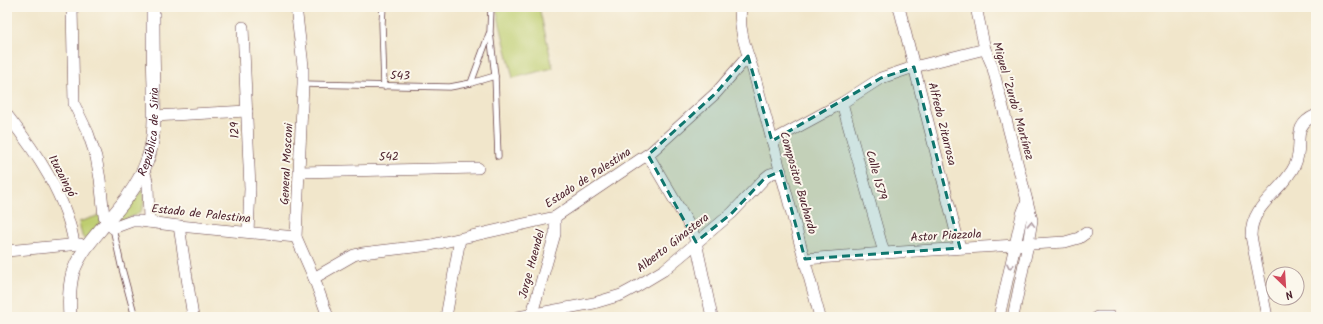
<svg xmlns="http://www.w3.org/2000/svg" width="1323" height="324" font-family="Kalam,sans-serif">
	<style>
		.green { fill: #becd70; stroke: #84764e }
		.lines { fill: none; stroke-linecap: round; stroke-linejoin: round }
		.service-casing { stroke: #633d43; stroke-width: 7 }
		.minor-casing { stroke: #633d43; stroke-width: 12 }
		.tertiary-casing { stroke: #633d43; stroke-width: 14 }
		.service { stroke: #fff; stroke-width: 5.5 }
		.minor { stroke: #fff; stroke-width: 11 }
		.tertiary { stroke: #fff; stroke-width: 13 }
		.oneway { stroke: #ae9aa0 }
		.marked { fill: #0f766e; fill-opacity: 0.2; stroke: #0f766e; stroke-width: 3; stroke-dasharray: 8 5; stroke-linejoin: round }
		.labels { text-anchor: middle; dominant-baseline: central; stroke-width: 4; stroke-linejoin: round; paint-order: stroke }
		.street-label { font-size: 12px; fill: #4a1f2b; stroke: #fbf7ec }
	</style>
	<rect width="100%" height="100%" fill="#fbf7ec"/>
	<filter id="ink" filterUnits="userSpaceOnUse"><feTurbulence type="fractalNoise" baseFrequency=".025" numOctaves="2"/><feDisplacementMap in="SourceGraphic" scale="8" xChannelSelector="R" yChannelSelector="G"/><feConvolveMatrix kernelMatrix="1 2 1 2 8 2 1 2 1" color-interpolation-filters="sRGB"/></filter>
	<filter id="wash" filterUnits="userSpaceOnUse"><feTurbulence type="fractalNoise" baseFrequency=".012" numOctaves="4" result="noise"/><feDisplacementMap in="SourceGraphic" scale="16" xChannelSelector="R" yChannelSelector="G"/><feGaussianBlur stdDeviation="0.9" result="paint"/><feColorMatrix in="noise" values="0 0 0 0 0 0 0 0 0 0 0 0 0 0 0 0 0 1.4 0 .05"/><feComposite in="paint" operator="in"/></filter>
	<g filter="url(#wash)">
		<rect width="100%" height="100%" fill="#f1e6cb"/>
		<!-- green -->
		<g class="green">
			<path d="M501 7H539L553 68 513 78 496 8Z"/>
			<path d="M142 187C144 191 144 195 144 200 143 215 136 215 123 220L119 219 120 216 139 194Z"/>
			<path d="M100 215 102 220 85 240 82 236 79 222Z"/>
		</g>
	</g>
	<g filter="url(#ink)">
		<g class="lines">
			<defs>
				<g id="service">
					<path d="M383 7 382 23 384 86"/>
					<path d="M491 7 490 32 495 76 498 156"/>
					<path d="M471 83 489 34"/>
					<path d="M303 84 450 87 471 83 495 76"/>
					<path d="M113 228 121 265 135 317"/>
				</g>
				<g id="minor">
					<path d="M72 7 74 104 88 133 96 157 100 179 104 216 107 222 113 228 132 221H140L179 226 296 237"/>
					<path d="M296 7 303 66V84L296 237 314 278 328 317"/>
					<path d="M741 7C738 29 746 50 753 70L820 317"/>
					<path d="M899 7 960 248"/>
					<path d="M976 7 985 49 992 65 1032 220 1028 244 1013 317"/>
					<path d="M243 27 250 189 248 232"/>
					<path d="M842 103 884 253"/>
					<path d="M7 115C36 152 67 197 74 244"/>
					<path d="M154 116 247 111"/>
					<path d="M772 141 842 103 881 78 914 67 985 49"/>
					<path d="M648 155 692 230 696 242 712 317"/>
					<path d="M144 169 148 185 149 222"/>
					<path d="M300 172 478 168"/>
					<path d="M179 226 193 317"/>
					<path d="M7 251 80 244"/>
					<path d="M805 259 884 253 1065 242 1079 238 1086 233"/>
					<path d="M314 278 354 255 362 253 431 245 555 217 651 152 716 93 748 56"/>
					<path d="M446 317 460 239"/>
					<path d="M518 317 594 303 621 295 634 288 664 270 682 255 732 213 765 178 770 174 781 171"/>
					<path d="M531 317 555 234V217"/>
					<path d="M999 317 1022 214 1027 201"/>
					<path d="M1097 317H1111"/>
					<path d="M1267 317 1251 236C1251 204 1283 191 1295 165 1305 143 1289 127 1316 115"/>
				</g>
				<g id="tertiary">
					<path id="s1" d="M70 317C69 302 69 286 73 272 79 255 90 242 101 229 119 209 138 187 147 161 156 138 154 111 154 86 153 60 153 33 153 7"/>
				</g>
			</defs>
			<!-- service casing -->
			<use href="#service" class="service-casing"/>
			<!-- minor casing -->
			<use href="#minor" class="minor-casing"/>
			<!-- tertiary casing -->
			<use href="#tertiary" class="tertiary-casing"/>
			<!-- service -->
			<use href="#service" class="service"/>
			<!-- minor -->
			<use href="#minor" class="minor"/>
			<!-- tertiary -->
			<use href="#tertiary" class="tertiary"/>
		</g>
		<!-- one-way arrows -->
		<defs><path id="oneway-chevron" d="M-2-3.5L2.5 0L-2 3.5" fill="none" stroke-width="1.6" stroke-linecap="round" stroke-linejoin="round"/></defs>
		<g class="oneway">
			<use href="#oneway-chevron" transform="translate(1031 224) rotate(-88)"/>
			<use href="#oneway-chevron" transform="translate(1010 266) rotate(102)"/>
		</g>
	</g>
	<!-- marked area -->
	<path class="marked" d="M748 56 772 141 881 78 914 67 960 248 805 259 781 171 765 178 732 213 696 242 648 155 716 93Z"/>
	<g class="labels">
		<!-- street labels -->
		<g class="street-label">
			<text transform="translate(400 76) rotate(1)">543</text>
			<text transform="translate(1013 101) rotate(74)">Miguel "Zurdo" Martínez</text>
			<text transform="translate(942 124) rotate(76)">Alfredo Zitarrosa</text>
			<text transform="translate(235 130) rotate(-92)">129</text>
			<text stroke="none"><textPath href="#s1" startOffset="209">República de Siria</textPath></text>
			<text transform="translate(389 157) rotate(-1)">542</text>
			<text transform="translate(287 164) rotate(-87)">General Mosconi</text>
			<text transform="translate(876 175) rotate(75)">Calle 1579</text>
			<text transform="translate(62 176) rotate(62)">Ituzaingó</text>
			<text transform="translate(588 178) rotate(-33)">Estado de Palestina</text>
			<text transform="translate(798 183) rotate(74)">Compositor Buchardo</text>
			<text transform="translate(201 214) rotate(6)">Estado de Palestina</text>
			<text transform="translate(946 236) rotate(-3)">Astor Piazzola</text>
			<text transform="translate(673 243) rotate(-38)">Alberto Ginastera</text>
			<text transform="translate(532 264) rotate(-75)">Jorge Haendel</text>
		</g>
	</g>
	<!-- margin -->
	<rect width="1323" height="324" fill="none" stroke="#fbf7ec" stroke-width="24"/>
	<!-- north arrow -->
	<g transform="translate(1285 286) rotate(155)"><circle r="19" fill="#fbf7ec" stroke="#b4a19f"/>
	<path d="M0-3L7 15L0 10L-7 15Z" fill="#d1495b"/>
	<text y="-6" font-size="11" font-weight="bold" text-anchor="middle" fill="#4a1f2b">N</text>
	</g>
</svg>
